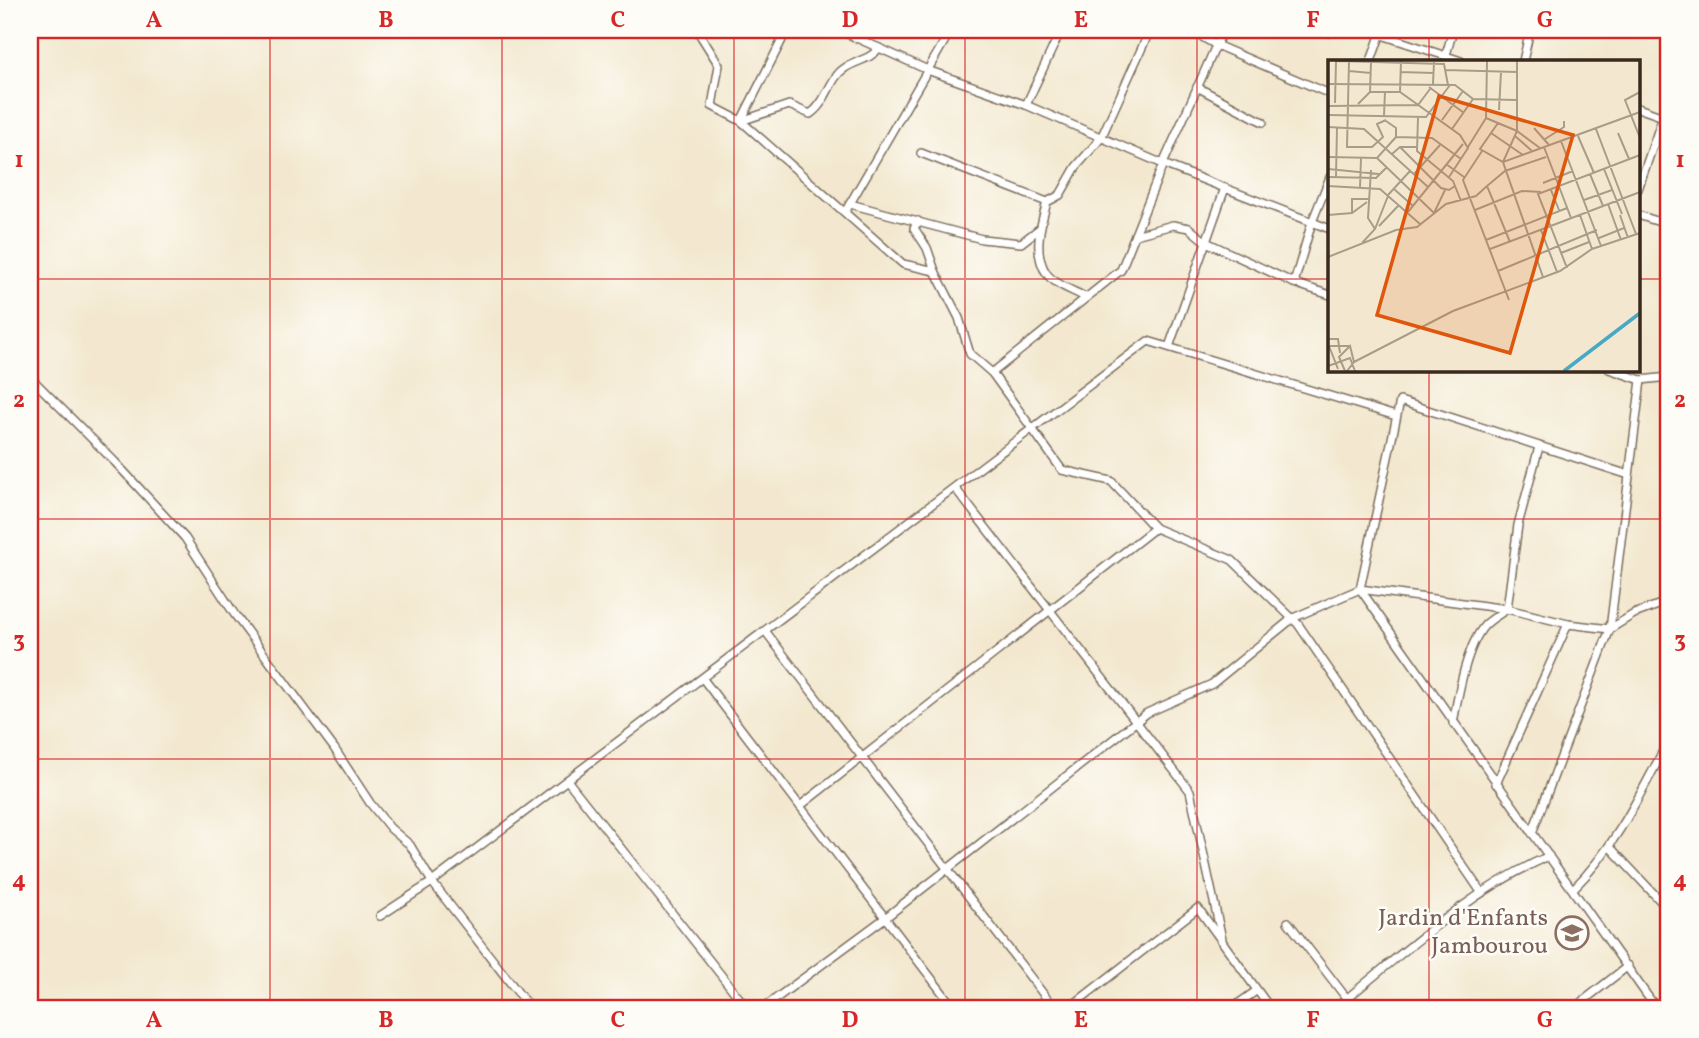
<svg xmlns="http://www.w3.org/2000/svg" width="1699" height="1038" font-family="Vollkorn,serif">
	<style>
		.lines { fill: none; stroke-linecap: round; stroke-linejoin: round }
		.minor-casing { stroke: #7b6c5c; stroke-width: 10 }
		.minor { stroke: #fff; stroke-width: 7 }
		.grid { fill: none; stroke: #d62828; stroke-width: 2; stroke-opacity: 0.55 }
		.labels { text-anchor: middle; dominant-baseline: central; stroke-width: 5; stroke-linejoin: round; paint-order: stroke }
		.education-label { font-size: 24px; fill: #785e54; stroke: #fdfcf7; text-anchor: end }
		.inset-river { fill: none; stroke: #48a9c7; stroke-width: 3.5 }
		.inset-road { fill: none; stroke: #a99c88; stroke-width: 2 }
		.view { fill: #df570d; fill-opacity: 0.15; stroke: #df570d; stroke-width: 3.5 }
		.inset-edge { fill: none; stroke: #3b2a1e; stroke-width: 3.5 }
		.neatline { fill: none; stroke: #d62828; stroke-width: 2.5 }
		.grid-label { font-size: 23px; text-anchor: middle; font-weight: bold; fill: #d62828 }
	</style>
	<rect width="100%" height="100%" fill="#fdfcf7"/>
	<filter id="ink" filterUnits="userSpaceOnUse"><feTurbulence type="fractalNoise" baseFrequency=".0143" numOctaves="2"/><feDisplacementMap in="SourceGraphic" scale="14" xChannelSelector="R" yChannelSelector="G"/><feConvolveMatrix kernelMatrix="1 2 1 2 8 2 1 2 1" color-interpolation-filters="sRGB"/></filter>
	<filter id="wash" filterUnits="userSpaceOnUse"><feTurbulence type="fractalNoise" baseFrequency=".00686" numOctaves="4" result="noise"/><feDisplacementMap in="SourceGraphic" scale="28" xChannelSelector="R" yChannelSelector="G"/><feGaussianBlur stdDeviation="1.57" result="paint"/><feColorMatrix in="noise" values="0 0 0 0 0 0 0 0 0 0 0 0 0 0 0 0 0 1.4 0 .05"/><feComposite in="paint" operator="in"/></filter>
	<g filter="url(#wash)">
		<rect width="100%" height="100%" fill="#f3e8cf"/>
	</g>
	<g filter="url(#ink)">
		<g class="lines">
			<defs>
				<g id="minor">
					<path d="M697 30 719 65 712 106 741 121 903 264 935 271 959 318 970 354 992 373 1062 470 1111 481 1155 528"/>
					<path d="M839 30 930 71 1026 105 1163 164 1330 229"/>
					<path d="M1190 30 1216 45 1330 94"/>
					<path d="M1326 30 1329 33"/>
					<path d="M1382 35 1461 61"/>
					<path d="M1446 55 1453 30"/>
					<path d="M1371 61 1382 30"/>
					<path d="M1523 61 1530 30"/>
					<path d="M1197 87 1263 122"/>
					<path d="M1026 105 1061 30"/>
					<path d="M1638 108 1669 119"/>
					<path d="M741 121 789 105 810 114C827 103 829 78 845 68 857 60 870 60 879 48"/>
					<path d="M741 121 787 30"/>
					<path d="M921 153 1047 202"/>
					<path d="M1638 189 1669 99"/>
					<path d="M850 204 982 239 1021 243 1039 229"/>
					<path d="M845 212 951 30"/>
					<path d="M1638 215 1669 225"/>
					<path d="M918 221 914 228 927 248 935 271"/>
					<path d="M1135 235 1173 225 1189 228 1206 242 1294 283 1330 295"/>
					<path d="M1294 283 1312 222 1330 177"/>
					<path d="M1085 297C1074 291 1054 284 1047 274 1032 254 1041 223 1047 202L1060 195 1076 167 1101 138 1150 30"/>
					<path d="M1169 347 1225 188"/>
					<path d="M1609 369 1641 380 1669 377"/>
					<path d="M992 373 1121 270 1163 164 1223 30"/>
					<path d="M30 377 115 462 185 538 235 615 334 748 370 803 390 828 410 845 432 882 530 1008"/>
					<path d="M1629 475 1400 401 1360 589 1507 609 1568 624 1610 629 1634 614 1669 601"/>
					<path d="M955 488 1190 791 1222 939"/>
					<path d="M766 632 1054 1008"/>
					<path d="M703 679 954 1008"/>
					<path d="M1453 723C1458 696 1466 646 1485 625 1491 619 1500 614 1507 609L1518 525 1539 447"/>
					<path d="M567 780 747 1008"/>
					<path d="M1496 784 1568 624"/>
					<path d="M800 806 1155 528 1232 560 1298 624 1481 892"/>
					<path d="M1532 833 1610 629 1641 380"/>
					<path d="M1609 846 1669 910"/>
					<path d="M1573 889C1613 850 1638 799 1664 749"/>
					<path d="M380 916 432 882 1148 341 1396 416"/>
					<path d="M1288 922 1354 1008"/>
					<path d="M763 1008 885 918 1147 713 1212 684 1293 618 1360 589 1656 1008"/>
					<path d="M1069 1008 1198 908 1270 1008"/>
					<path d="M1232 1008 1256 991"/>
					<path d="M1335 1008C1404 953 1467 892 1549 856"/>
					<path d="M1574 1008 1628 966"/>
				</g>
			</defs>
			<!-- minor casing -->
			<use href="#minor" class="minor-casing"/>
			<!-- minor -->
			<use href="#minor" class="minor"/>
		</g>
	</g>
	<!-- grid -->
	<path class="grid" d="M270 30V1008M502 30V1008M734 30V1008M965 30V1008M1197 30V1008M1429 30V61M30 279H1330M1638 279H1669M1429 369V1008M30 519H1669M30 759H1669"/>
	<!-- icons -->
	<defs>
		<symbol id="school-ring" viewBox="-11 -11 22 22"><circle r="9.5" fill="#fdfcf7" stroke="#8d6e63" stroke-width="1.5"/><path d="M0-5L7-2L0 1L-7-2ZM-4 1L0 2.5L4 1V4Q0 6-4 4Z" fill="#8d6e63"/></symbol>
	</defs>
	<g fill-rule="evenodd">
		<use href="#school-ring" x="1553" y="914" width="38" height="38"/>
	</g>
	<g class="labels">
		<!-- education labels -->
		<g class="education-label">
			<text x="1548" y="919">Jardin d'Enfants<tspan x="1548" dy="28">Jambourou</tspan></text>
		</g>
	</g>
	<!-- overview -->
	<g transform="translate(1328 60)">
		<rect width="312" height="312" fill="#f3e8cf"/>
		<path class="inset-river" d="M236 311 312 253"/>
		<path class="inset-road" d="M9 1 116 4 120 25M21 1 19 87H44L55 77 49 64 58 60M117 10 189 12M21 11 43 13M72 12 106 13M0 24 127 25 145 39 124 69M105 24 106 2M101 27 136 53M42 32H72L132 75 140 88 121 117M72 32 73 1M312 32 297 40 312 78M145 39 188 40M7 43 8 1M30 44 42 32 43 2M0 46 90 45 102 29M171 50 173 12M0 55 98 57 122 25M56 56 57 31M90 57 89 91 125 121 133 141M158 58 189 71 212 88M114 60 135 31M170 63 152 89 175 102 189 71V1M0 67 36 69 100 127M206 68 221 85M268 69 308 174M163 73 195 95M290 73 301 99M187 76 204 91M250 76 266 113M68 77 104 78 133 99M217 79 236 67V61M233 81 273 186M72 87 113 128 121 130 127 126M140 87 158 58 159 1M216 87 243 158M154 91 135 120 181 240M64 94 72 87H89M0 97 49 98 68 77V68L58 61M49 98 107 154M118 104 136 117M0 109 51 114M276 109 294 154M86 114 112 85M262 114 275 146M0 117 48 118 59 107M8 117 9 67M215 123 245 111M0 126 52 129 92 164M32 128 33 98M66 129 85 146M223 130 231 150M60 135 82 111M256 140 284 130M280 144 293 180M147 150 194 131 213 132M80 152 135 84M24 153V139H41M106 153 117 130M0 155 24 153 39 142M252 155 264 189M292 155 300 178M51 166 71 145M47 169 60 136M213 170 229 212M271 178 296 168M158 180 239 148M182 182 159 126 177 111 218 97M34 183 47 169 40 158 43 110M162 189 312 132M233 193 261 182M0 197 68 170 89 167 118 144 148 136 159 126M239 208 210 134 312 95M170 211 269 170M215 217 175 102 312 52M0 279H10L12 293M26 302 125 251 232 211 264 189 312 173M0 306 22 298 27 311M10 309 1 286H22M17 311 11 297 22 286 26 302 19 311"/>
		<path class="view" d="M111 36 245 75 182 293 49 255Z"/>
		<rect width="312" height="312" class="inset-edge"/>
	</g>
	<!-- margin -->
	<rect width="1699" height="1038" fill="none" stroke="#fdfcf7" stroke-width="77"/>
	<rect x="38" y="38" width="1622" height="962" class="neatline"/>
	<g class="grid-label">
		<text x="154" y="27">A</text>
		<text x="386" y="27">B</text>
		<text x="618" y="27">C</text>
		<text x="850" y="27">D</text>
		<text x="1081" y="27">E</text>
		<text x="1313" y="27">F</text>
		<text x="1545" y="27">G</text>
		<text x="19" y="167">1</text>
		<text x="1680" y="167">1</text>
		<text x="19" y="407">2</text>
		<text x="1680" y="407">2</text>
		<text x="19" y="647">3</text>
		<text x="1680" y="647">3</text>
		<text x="19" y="887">4</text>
		<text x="1680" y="887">4</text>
		<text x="154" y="1027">A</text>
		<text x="386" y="1027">B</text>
		<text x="618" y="1027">C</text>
		<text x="850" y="1027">D</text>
		<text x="1081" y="1027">E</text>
		<text x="1313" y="1027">F</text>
		<text x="1545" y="1027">G</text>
	</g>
</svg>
